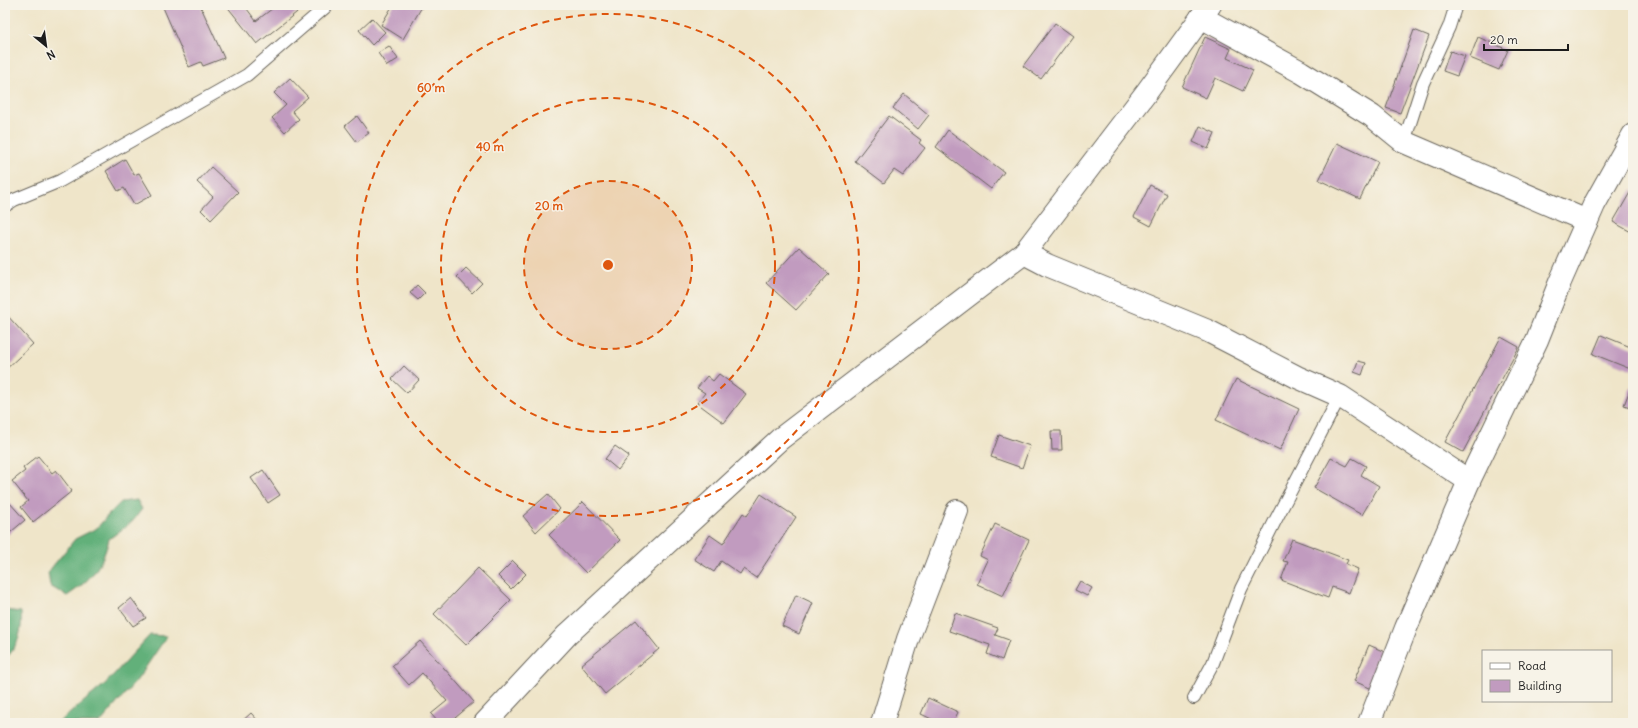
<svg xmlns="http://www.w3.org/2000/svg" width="1638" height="728" font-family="Delius,sans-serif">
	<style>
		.forest { fill: #62b07a; stroke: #3f664b }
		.building { fill: #c19bbf }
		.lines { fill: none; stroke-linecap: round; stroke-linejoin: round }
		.service-casing { stroke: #666259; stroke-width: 14 }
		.minor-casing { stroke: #666259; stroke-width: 24 }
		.service { stroke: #fff; stroke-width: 12 }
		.minor { stroke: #fff; stroke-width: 22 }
		.ring { fill: none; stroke: #de560d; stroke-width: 2; stroke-dasharray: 7 5 }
		.centre { fill: #de560d; stroke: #f7f3e8; stroke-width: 2 }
		.ring-label { font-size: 12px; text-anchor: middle; font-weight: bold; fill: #de560d; stroke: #f7f3e8; stroke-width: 3; stroke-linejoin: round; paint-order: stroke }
	</style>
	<rect width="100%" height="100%" fill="#f7f3e8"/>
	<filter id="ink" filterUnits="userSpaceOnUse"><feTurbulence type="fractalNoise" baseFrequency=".025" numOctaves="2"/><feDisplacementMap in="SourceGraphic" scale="8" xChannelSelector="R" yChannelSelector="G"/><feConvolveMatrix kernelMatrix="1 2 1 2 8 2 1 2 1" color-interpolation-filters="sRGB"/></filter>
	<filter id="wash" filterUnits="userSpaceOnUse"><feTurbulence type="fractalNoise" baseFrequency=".012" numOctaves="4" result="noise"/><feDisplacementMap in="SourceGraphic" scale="16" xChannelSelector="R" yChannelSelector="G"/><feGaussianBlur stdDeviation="0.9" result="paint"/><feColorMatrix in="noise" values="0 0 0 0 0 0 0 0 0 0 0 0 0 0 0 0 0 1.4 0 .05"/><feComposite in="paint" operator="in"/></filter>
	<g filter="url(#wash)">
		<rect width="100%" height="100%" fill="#efe5c9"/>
		<!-- forest -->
		<g class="forest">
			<path d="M137 500 142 509 132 522 109 539C102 567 91 580 67 596L50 586 48 572 75 539 97 528 109 514 121 502Z"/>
			<path d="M5 610 21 612C23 630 18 647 5 659Z"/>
			<path d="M150 635 167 636 137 680 100 723H58L105 684Z"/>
		</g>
		<g id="blocks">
			<!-- building -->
			<g class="building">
				<path d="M162 5H200L224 58 203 66 201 62 189 67Z"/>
				<path d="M226 5H244L256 21 277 5H306L257 44Z"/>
				<path d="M393 5H423L403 39 381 25Z"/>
				<path d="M372 18 385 32 372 45 359 30Z"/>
				<path d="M1055 23 1073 36 1041 79 1023 66Z"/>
				<path d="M1414 30 1429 36 1400 113 1386 108Z"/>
				<path d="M1205 37 1231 49 1227 58 1253 70 1243 91 1215 78 1206 98 1182 87Z"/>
				<path d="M1478 37 1508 50 1499 70 1470 58Z"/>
				<path d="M389 46 398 59 387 66 378 53Z"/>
				<path d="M1450 51 1465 56 1457 76 1443 71Z"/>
				<path d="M290 78 308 97 292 111 299 119 285 132 272 118 286 105 274 93Z"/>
				<path d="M904 94 929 115 918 129 893 108Z"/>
				<path d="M357 116 369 133 357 142 345 126Z"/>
				<path d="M889 116 921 140 919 143 925 148 903 176 894 170 884 183 855 161Z"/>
				<path d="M1200 126 1215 133 1208 149 1193 142Z"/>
				<path d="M948 130 1004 172 991 189 936 147Z"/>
				<path d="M1337 143 1378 162 1360 199 1319 180Z"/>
				<path d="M125 159 134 175 139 173 152 195 134 205 124 188 118 191 106 171Z"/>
				<path d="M211 167 238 192 211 220 201 210 213 197 197 182Z"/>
				<path d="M1150 185 1167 194 1151 226 1134 217Z"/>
				<path d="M1632 189 1633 190V233L1613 222Z"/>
				<path d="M799 247 829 274 796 310 766 283Z"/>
				<path d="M466 268 482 283 472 293 457 277Z"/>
				<path d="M417 285 425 293 418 300 410 293Z"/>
				<path d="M6 314 33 344 5 370V315Z"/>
				<path d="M1601 335 1633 348V370L1593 354Z"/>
				<path d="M1501 337 1519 347 1463 452 1445 442Z"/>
				<path d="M1358 361 1366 363 1362 375 1354 372Z"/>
				<path d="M404 366 419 380 407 393 392 379Z"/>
				<path d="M719 374 746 394 724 423 697 403 705 393 697 388 707 376 713 381Z"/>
				<path d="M1236 379 1299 409 1280 450 1216 420Z"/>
				<path d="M1631 387H1633V408L1624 405Z"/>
				<path d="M1051 431H1061L1062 450H1052Z"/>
				<path d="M999 435 1030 446 1022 468 991 457Z"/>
				<path d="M615 446 629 456 618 470 605 459Z"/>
				<path d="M38 456 52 473 56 470 72 491 33 522 21 507 28 501 12 481 25 471 23 468Z"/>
				<path d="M1331 458 1347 466 1352 458 1366 466 1361 475 1379 486 1362 515 1314 488Z"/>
				<path d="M263 470 280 495 268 503 251 478Z"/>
				<path d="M548 494 560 509 536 532 523 516Z"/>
				<path d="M761 494 796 517 756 578 743 569 740 574 721 561 714 572 694 559 710 535 723 544 743 513 747 516Z"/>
				<path d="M9 502 25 520 5 537V505Z"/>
				<path d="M583 502 620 540 586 573 549 535Z"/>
				<path d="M995 524 1029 540 1003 596 977 584 988 560 980 556Z"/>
				<path d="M1292 539 1348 560 1346 564 1358 569 1349 593 1332 587 1328 598 1281 580 1288 562 1283 561Z"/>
				<path d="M513 561 526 574 511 589 498 576Z"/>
				<path d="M478 568 511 600 466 645 434 614Z"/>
				<path d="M1080 581 1092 588 1087 596 1075 590Z"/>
				<path d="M796 595 813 603 799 634 782 626Z"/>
				<path d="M131 598 146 618 133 626 119 608Z"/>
				<path d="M955 613 998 628 995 635 1009 640 1002 660 987 654 990 645 949 631Z"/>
				<path d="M636 620 659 649 605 694 581 665Z"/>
				<path d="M420 641 474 702 449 723H439L431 714 447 701 422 673 409 685 392 666Z"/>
				<path d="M1369 645 1387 653 1372 689 1354 681Z"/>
				<path d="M928 698 958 712 953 723H940L921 714Z"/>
				<path d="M251 713 260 723H240Z"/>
			</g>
		</g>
	</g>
	<g filter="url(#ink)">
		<use href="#blocks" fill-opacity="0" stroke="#666259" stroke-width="1"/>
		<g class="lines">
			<defs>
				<g id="service">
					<path d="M1404 142 1423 83 1449 27 1456 5"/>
					<path d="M5 206 14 200 60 181 247 75 328 5"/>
					<path d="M1194 698 1213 663 1241 589 1274 523 1340 396"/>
				</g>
				<g id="minor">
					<path d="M1201 17 1301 72 1372 116 1404 142 1587 221"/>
					<path d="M1024 253 1047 265 1208 331 1297 377 1340 396 1469 481"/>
					<path d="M485 723 567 635 780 439 1024 253 1146 93 1210 5"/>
					<path d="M882 723 908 639 957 511"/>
					<path d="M1369 723 1406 628 1469 481 1537 340 1560 282 1594 205 1633 135"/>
				</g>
			</defs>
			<!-- service casing -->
			<use href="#service" class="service-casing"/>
			<!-- minor casing -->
			<use href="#minor" class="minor-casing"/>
			<!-- service -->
			<use href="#service" class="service"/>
			<!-- minor -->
			<use href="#minor" class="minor"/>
		</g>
	</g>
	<!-- distance rings -->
	<circle cx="608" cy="265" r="84" fill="#de560d" fill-opacity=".12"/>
	<g class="ring">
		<circle cx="608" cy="265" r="84"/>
		<circle cx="608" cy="265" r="167"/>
		<circle cx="608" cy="265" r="251"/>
	</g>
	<circle cx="608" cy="265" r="6" class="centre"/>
	<g class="ring-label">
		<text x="431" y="92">60 m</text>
		<text x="490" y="151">40 m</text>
		<text x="549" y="210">20 m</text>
	</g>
	<!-- margin -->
	<rect width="1638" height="728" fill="none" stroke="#f7f3e8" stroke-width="20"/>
	<!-- legend -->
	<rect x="1482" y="650" width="130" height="52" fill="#f7f3e8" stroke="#9f9d96"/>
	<rect x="1490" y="663" width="20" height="6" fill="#ffffff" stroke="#9f9d96"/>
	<text x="1518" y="670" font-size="12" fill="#1c1c1c">Road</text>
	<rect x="1490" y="680" width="20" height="12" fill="#c19bbf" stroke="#9f9d96"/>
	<text x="1518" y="690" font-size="12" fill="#1c1c1c">Building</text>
	<!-- north arrow -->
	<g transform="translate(46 46) rotate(151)" stroke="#f7f3e8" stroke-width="3" paint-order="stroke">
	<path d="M0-3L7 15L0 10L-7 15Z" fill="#1c1c1c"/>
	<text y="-6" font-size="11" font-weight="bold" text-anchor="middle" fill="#1c1c1c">N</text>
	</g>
	<!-- scale -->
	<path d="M1484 44v6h84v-6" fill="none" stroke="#1c1c1c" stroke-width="2"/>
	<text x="1490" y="44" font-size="12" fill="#1c1c1c" stroke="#f7f3e8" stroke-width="3" paint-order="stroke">20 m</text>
</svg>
